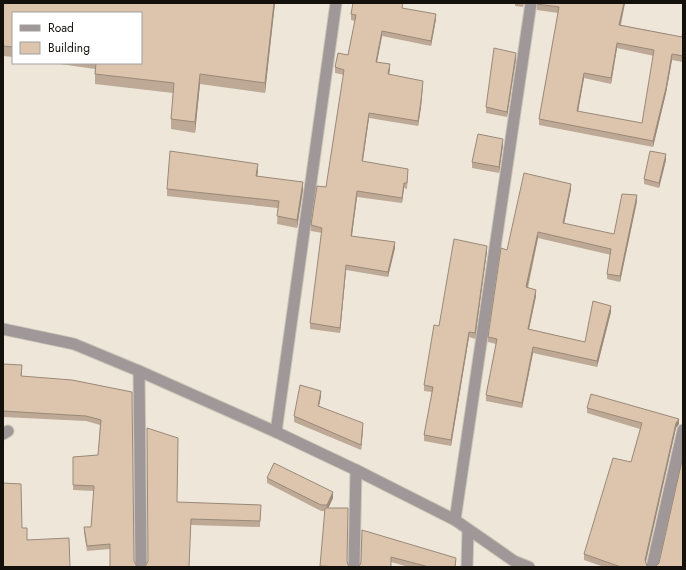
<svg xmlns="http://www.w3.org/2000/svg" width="686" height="570" font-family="Jost,sans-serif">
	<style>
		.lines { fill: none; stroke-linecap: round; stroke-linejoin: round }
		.minor-casing { stroke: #cbc5b8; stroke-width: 13 }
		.minor { stroke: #a09898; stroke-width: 11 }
		.wall { fill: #bda995; fill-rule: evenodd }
		.shaded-wall { fill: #9a8979 }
		.building { fill: #dcc4ad; stroke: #9a8979; fill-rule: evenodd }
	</style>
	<rect width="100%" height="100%" fill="#eee7d9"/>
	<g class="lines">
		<defs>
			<g id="minor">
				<path d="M3 329 74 344 139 371 276 432 356 470 455 520 514 561 529 567"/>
				<path d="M139 371 141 567"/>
				<path d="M276 432 336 3"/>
				<path d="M3 434 8 431"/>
				<path d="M455 520 531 3"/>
				<path d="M354 567 356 470"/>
				<path d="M467 567 468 530"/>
				<path d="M652 567 683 430"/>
			</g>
		</defs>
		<!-- minor casing -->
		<use href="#minor" class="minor-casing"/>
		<!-- minor -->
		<use href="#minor" class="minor"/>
	</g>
	<!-- wall -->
	<g class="wall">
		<path d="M3 3H275L265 93 200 84 195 133 171 129V119L173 93 95 84V69L53 63H141L13 13V57L3 56Z"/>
		<path d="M515 3H524L523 7 515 6Z"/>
		<path d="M537 3H625L621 25 682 37 683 29V62L672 60 666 93 653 147 539 125V119L558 13 537 10ZM617 48 654 56 642 123 578 112 584 78 611 84Z"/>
		<path d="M403 8 436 19 431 46 382 36 377 62 390 69 389 75 423 86 421 107 418 126 369 118 363 161 408 174 407 189 404 188 402 203 357 197 352 236 395 248 388 277 346 270 340 333 310 329V323L322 233 311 231V225L326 187 344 75 335 73V67L348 55 355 21 351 20V14Z"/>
		<path d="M516 59 507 117 486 113V107Z"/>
		<path d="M503 145 499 173 472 168V162Z"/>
		<path d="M666 160 659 188 644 184V179Z"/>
		<path d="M258 171 257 176 303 190 297 228 277 224 278 208 167 196V189Z"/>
		<path d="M571 189 564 224 614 234 637 201 620 282 607 279V274L611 255 538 238 528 288 536 296 529 329 585 342 611 312 597 367 533 353 522 408 486 401V395L496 344 488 342V337L507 250Z"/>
		<path d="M487 251 475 339 469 337 451 446 424 441V435L432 392 424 391V385L439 326Z"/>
		<path d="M3 364 22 371V376L132 392 110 549 87 551 84 533V527H91L94 491 73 490V457L98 455 100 425 86 421 3 417Z"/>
		<path d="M321 396 319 406 363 429 361 450 294 422V416Z"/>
		<path d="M587 408 679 424 676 428 646 562 647 566 650 567H604L584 560V554L631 462 640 429 587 413Z"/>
		<path d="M267 478 333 498 328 508 348 565 351 567H320L325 511H321L267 483Z"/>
		<path d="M177 502 261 505 260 527 191 525 145 567Z"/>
		<path d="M362 530 456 564 455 567H409L391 562V567H357L360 565 361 562Z"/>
	</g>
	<!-- shaded-wall -->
	<g class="shaded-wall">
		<path d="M274 3H275L265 93V83Z"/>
		<path d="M624 3H625L619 30V25Z"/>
		<path d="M436 14V19L431 46V41Z"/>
		<path d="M382 31V36L376 67V62Z"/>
		<path d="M617 43V48L611 84V78Z"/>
		<path d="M516 53V59L507 117V112Z"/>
		<path d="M672 54V60L666 93 653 147V141Z"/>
		<path d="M390 64V69L388 80V74Z"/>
		<path d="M584 73V78L577 117V111Z"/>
		<path d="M200 74V84L195 133V122Z"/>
		<path d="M423 81 421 107 418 126V121Z"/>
		<path d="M369 113V118L362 166V161Z"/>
		<path d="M503 139V145L499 173V167Z"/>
		<path d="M666 154V160L659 188V183Z"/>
		<path d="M258 164V171L256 184V176Z"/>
		<path d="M303 182V190L297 228V220Z"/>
		<path d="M404 183V188L402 203V198Z"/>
		<path d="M571 184V189L563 229V223Z"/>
		<path d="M357 191V197L351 242V236Z"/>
		<path d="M637 195V201L620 282V276Z"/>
		<path d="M538 232V238L526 293V287Z"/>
		<path d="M395 242V248L388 277V272Z"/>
		<path d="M487 246V251L475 339V333Z"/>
		<path d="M346 265V270L340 333V328Z"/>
		<path d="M536 290V296L528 334V329Z"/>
		<path d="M611 306V312L597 367V361Z"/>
		<path d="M469 332V337L451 446V440Z"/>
		<path d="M533 347V353L522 408V403Z"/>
		<path d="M321 391V396L318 411V406Z"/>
		<path d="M679 419V424L676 428 645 565V560L676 423Z"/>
		<path d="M363 423V429L361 450V445Z"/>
		<path d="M333 492V498L327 511V505Z"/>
	</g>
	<!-- building -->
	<g class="building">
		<path d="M3 3H274L265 83 200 74 195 122 171 119 174 83 95 74 96 63H141V13H13V47L3 46Z"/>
		<path d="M353 3H403L402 8 436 14 431 41 382 31 376 62 390 64 388 74 423 81 421 101 418 121 369 113 362 161 408 169 407 183H404L402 198 357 191 351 236 395 242 388 272 346 265 340 328 310 323 322 228 311 225 317 186 326 187 344 70 335 67 338 53 348 55 356 15 351 14Z"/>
		<path d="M537 3H624L619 25 682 37 683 29V56L672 54 666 88 653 141 539 119 559 7 537 4ZM617 43 654 50 642 123 577 111 584 73 611 78Z"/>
		<path d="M494 48 516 53 507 112 486 107Z"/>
		<path d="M478 134 503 139 499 167 472 162Z"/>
		<path d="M170 151 258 164 256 176 303 182 297 220 277 216 279 201 167 189Z"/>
		<path d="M650 151 666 154 659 183 644 179Z"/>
		<path d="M524 173 571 184 563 223 614 234 622 194 637 195 620 276 607 274 611 249 538 232 526 287 536 290 528 329 585 342 593 301 611 306 597 361 533 347 522 403 486 395 497 339 488 337 501 248 507 250Z"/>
		<path d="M454 239 487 246 475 333 469 332 451 440 424 435 433 387 424 385 434 325 439 326Z"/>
		<path d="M3 364 22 365 21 376 72 380 132 392 134 561 137 567H110V544L87 546 84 527H91L94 486 73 485V457L98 455 101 420 86 416 3 411Z"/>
		<path d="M300 385 321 391 318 406 363 423 361 445 294 416Z"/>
		<path d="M591 394 679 419 676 423 645 560 647 566 650 567H621L584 554 613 458 631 462 642 423 587 408Z"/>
		<path d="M147 428 178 438 177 502 261 505 260 521 191 519 189 567H207H145L148 561Z"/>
		<path d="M683 456V567H655L659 563Z"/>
		<path d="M274 463 333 492 327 505H321L267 478Z"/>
		<path d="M3 483 21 484 22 528H27V540L69 538 70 567H3Z"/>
		<path d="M325 508H348L347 561 348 565 351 567H339L320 566Z"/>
		<path d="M362 530 456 558 455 567H429L391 557V567H357L360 565 361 562Z"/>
	</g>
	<!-- border -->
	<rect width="686" height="570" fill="none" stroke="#14110d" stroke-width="8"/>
	<!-- legend -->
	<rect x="12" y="12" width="130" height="52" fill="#ffffff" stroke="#a1a09e"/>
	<rect x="20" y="25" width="20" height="6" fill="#a09898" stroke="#a1a09e"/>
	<text x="48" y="32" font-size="12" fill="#14110d">Road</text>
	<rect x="20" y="42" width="20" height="12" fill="#dcc4ad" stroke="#a1a09e"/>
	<text x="48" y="52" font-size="12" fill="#14110d">Building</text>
</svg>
